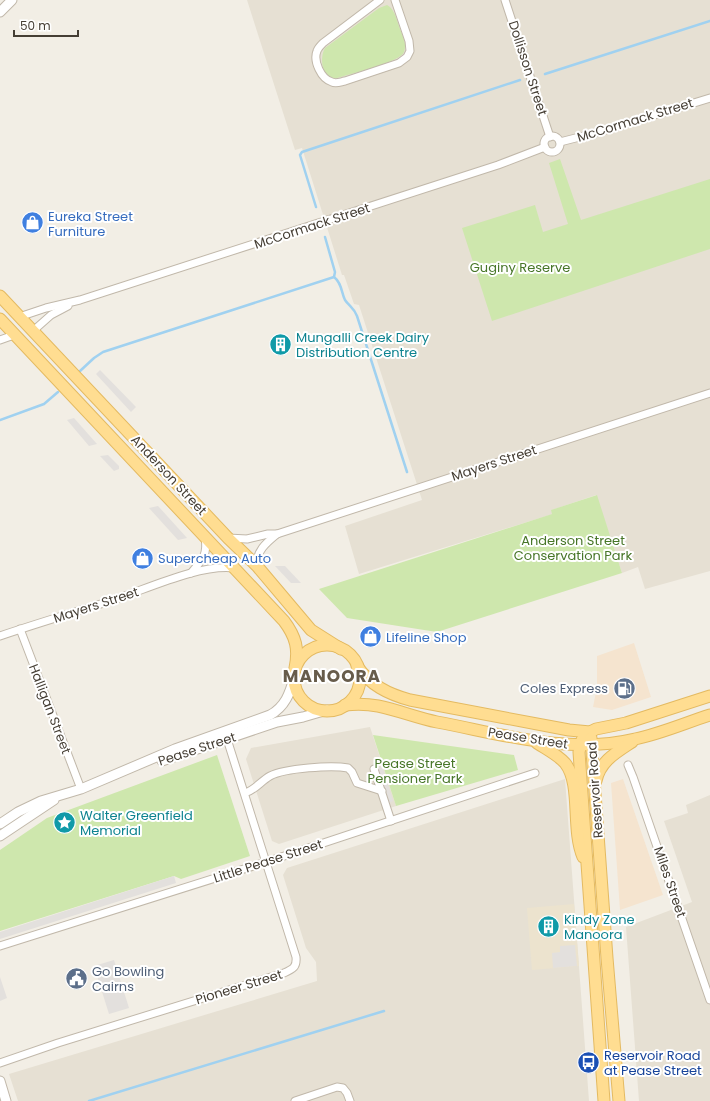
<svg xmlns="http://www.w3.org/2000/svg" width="710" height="1101" font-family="Poppins,sans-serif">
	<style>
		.residential { fill: #e6e0d3 }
		.commercial { fill: #f5e4cf }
		.education { fill: #ece3ce }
		.green { fill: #cee7ad }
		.parking { fill: #e3e0dd }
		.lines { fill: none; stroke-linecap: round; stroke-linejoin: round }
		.stream { stroke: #a0d1f0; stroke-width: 2.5 }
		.minor-casing { stroke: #c1b8aa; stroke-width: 9 }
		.tertiary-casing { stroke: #c1b8aa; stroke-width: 11 }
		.primary-casing { stroke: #e4ba61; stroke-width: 13 }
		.minor { stroke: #fff; stroke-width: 7 }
		.tertiary { stroke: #fff; stroke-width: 9 }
		.primary { stroke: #ffdd91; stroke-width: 11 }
		.labels { text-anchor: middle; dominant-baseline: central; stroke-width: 4; stroke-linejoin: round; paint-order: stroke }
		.street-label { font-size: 13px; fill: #453e34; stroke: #fff }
		.shop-label { font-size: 13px; fill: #366cbe; stroke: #fff; text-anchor: start }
		.park-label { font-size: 13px; fill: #477628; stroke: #fff }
		.culture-label { font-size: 13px; fill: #0d838f; stroke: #fff; text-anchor: start }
		.service-label { font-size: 13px; fill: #4e5e75; stroke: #fff; text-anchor: end }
		.transit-label { font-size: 13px; fill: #164399; stroke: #fff; text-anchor: start }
		.district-label { font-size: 17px; font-weight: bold; letter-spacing: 1px; fill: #675c4b; stroke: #fff }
	</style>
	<rect width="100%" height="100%" fill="#f2eee5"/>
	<!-- residential -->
	<g class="residential">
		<path d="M247 0H710V571L645 589 638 567 622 573 596 495 552 510 553 514 359 574 345 526 422 500 359 305 354 304 344 275H342L302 148 295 150Z"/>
		<path d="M370 727 396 806 279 844 272 841 246 759 251 748Z"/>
		<path d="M565 779 589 1101H18L9 1074 317 981 316 962 306 948 283 875 287 868Z"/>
		<path d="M710 795V1101H639L626 927 692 902 664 821 688 813 686 805Z"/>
	</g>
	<!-- commercial -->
	<g class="commercial">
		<path d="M634 643 651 697 612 710 593 707 597 687V656Z"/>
		<path d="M623 779 663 895 620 910 611 783Z"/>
	</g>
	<!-- education -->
	<path class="education" d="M574 904 579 966 532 970 527 908Z"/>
	<!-- green -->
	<g class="green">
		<path d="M387 5C395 9 397 21 400 29 403 36 407 44 404 52 401 62 349 74 337 78 322 80 319 58 325 48L379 8Z"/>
		<path d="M560 159 581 220 710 179V249L492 321 462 228 535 205 543 232 568 224 549 163Z"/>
		<path d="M597 495 622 573 437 632 347 618 319 589 552 514 551 510Z"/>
		<path d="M373 735 514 755 518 770 396 806Z"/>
		<path d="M217 755 250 856 181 879 174 876 0 931V850L47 818Z"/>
	</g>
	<!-- parking -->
	<g class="parking">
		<path d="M100 370 136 407 131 412 96 374Z"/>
		<path d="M74 418 97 444 89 446 67 420Z"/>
		<path d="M108 455 119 466V469L114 471 100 456Z"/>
		<path d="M158 506 187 538 178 540 149 508Z"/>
		<path d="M275 566H285L301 583H291Z"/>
		<path d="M382 766 393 801 389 803 377 768Z"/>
		<path d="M174 876 176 883 0 939V932Z"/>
		<path d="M575 945 577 966 553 968 552 953 560 952V946Z"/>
		<path d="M114 960 129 1008 109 1014 94 966Z"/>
		<path d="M0 977 7 998 0 1001Z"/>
	</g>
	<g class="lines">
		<!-- stream -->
		<g class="stream">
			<path d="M545 74 710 21"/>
			<path d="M316 207 300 155 302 152 520 80"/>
			<path d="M325 237 335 272 334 277C342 283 341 292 345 300 349 306 354 308 357 316L407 472"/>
			<path d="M80 371 94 358 103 352 334 277"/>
			<path d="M0 420 44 404 58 392"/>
			<path d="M89 1101 384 1011"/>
		</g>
		<defs>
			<g id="minor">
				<path d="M380 0 323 43C321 45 318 48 317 51 313 61 321 79 332 82 336 84 340 82 345 81L399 63 407 57 410 51 409 41 395 0"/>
				<path d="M505 0 550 137"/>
				<circle cx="552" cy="144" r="8"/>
				<path d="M560 142 599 132 710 98"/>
				<path d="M19 317 46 308 80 300 498 165 545 147"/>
				<path d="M33 331 51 315 68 306"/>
				<path d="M0 340 14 335"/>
				<path d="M228 538 247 539 268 534H277"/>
				<path d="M257 566C256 551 266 543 277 534L710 393"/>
				<path d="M191 573C202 560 208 555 205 538"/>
				<path d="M20 629 81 789"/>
				<path d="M0 636C38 623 76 612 113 600 147 589 199 564 234 568"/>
				<path d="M628 765 633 777 710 1000"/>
				<path d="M374 769 391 821"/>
				<path d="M245 793C255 790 261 781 270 776 285 768 332 765 348 768L352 772 357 783 382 791"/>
				<path d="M0 946 266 862 535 773"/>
				<path d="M0 1063 58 1043 284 973C293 969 297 967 296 957L227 739"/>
				<path d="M295 1101 337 1087 343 1088 347 1093 350 1101"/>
			</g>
			<g id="tertiary">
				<path d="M0 12 12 0"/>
				<path d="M162 761 277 722 303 717 327 710"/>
				<path d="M0 824 18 812 41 801 81 789 175 749 270 715C285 707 290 693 294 678"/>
				<path d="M0 836 54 800"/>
				<path d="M0 1081 6 1101"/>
			</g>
			<g id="primary">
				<path d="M0 296 228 538 257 566 311 630 341 649"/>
				<path d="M0 319 284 621C296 637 299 649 295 668"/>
				<circle cx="327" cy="678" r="33"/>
				<path d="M357 666C370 685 388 694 410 700L569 730 590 732 596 729 626 723 710 696"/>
				<path d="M345 705C356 704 367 704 378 706 398 710 417 718 437 722 502 734 568 755 635 739 660 734 685 723 710 715"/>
				<path d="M590 732 582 740 579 752 604 1101"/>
				<path d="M591 738 607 958 619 1101"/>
				<path d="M537 743C546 749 558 755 565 763 582 784 571 829 583 857"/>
				<path d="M596 781C600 761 617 752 632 742"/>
			</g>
		</defs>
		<!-- minor casing -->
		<use href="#minor" class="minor-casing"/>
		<!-- tertiary casing -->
		<use href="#tertiary" class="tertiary-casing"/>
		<!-- primary casing -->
		<use href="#primary" class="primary-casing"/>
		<!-- minor -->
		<use href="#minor" class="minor"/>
		<!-- tertiary -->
		<use href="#tertiary" class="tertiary"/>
		<!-- primary -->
		<use href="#primary" class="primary"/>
	</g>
	<!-- icons -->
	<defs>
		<symbol id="shop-disc" viewBox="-11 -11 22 22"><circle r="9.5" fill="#3f7fe0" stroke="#fff"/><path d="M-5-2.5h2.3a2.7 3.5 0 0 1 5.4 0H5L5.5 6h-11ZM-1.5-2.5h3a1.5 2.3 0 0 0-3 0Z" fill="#fff"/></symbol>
		<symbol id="building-disc" viewBox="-11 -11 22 22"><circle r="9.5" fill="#0f9aa8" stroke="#fff"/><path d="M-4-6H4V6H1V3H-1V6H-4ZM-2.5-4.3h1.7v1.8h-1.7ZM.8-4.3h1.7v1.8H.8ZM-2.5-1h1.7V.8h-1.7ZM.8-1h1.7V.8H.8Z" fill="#fff"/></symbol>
		<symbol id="fuel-disc" viewBox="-11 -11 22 22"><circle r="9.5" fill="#5c6f8a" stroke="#fff"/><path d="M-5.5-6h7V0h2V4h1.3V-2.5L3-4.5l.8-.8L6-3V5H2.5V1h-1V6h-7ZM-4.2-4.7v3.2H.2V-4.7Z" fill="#fff"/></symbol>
		<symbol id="sight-disc" viewBox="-11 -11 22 22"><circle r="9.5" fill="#0f9aa8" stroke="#fff"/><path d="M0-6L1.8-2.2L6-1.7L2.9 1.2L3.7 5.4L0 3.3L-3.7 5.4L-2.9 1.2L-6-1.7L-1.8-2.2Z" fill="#fff"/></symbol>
		<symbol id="civic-disc" viewBox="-11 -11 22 22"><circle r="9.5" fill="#5c6f8a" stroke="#fff"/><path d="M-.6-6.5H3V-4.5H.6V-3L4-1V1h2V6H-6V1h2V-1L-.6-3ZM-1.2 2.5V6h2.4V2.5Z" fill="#fff"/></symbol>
		<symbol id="bus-disc" viewBox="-11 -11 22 22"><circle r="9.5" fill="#1a4fb4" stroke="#fff"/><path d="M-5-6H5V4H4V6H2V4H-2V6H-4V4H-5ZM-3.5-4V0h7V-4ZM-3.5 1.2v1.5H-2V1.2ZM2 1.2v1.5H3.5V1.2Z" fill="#fff"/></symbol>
	</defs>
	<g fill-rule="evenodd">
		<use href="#shop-disc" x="20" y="210" width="25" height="25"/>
		<use href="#building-disc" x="268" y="332" width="25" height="25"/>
		<use href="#shop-disc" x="130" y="546" width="25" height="25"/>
		<use href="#shop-disc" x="358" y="624" width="25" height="25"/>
		<use href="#fuel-disc" x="612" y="676" width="25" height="25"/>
		<use href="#sight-disc" x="52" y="810" width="25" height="25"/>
		<use href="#building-disc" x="536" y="914" width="25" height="25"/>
		<use href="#civic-disc" x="64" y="966" width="25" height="25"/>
		<use href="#bus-disc" x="576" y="1050" width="25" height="25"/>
	</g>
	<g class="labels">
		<!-- street labels -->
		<g class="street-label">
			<text transform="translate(528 68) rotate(72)">Dollisson Street</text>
			<text transform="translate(635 120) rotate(-17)">McCormack Street</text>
			<text transform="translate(312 226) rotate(-18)">McCormack Street</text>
			<text transform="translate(494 463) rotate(-18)">Mayers Street</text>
			<text transform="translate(169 475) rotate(47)">Anderson Street</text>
			<text transform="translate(96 605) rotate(-18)">Mayers Street</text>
			<text transform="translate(50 709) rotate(69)">Halligan Street</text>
			<text transform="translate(528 738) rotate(9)">Pease Street</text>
			<text transform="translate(197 749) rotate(-18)">Pease Street</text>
			<text transform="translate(595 790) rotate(-94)">Reservoir Road</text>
			<text transform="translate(268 861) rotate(-18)">Little Pease Street</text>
			<text transform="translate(670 882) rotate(71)">Miles Street</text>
			<text transform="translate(239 987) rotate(-17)">Pioneer Street</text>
		</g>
		<!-- shop labels -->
		<g class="shop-label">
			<text x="48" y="216">Eureka Street<tspan x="48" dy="15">Furniture</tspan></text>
			<text x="158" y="558">Supercheap Auto</text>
			<text x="386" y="637">Lifeline Shop</text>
		</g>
		<!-- park labels -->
		<g class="park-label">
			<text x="520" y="267">Guginy Reserve</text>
			<text x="573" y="540">Anderson Street<tspan x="573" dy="15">Conservation Park</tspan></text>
			<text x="415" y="763">Pease Street<tspan x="415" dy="15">Pensioner Park</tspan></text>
		</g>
		<!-- culture labels -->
		<g class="culture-label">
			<text x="296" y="337">Mungalli Creek Dairy<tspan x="296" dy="15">Distribution Centre</tspan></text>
			<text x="80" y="815">Walter Greenfield<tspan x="80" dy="15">Memorial</tspan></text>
			<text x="564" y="919">Kindy Zone<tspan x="564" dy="15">Manoora</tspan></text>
		</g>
		<!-- service labels -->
		<g class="service-label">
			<text x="608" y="688">Coles Express</text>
			<text x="92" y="971" text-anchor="start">Go Bowling<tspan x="92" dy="15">Cairns</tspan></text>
		</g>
		<!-- transit labels -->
		<g class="transit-label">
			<text x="604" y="1055">Reservoir Road<tspan x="604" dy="15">at Pease Street</tspan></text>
		</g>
		<!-- district labels -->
		<g class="district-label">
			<text x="332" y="676">MANOORA</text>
		</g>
	</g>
	<!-- scale -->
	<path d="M14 30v6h64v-6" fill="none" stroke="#453e34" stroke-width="2"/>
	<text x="20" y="30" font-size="12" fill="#453e34" stroke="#ffffff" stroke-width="3" paint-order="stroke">50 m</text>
</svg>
